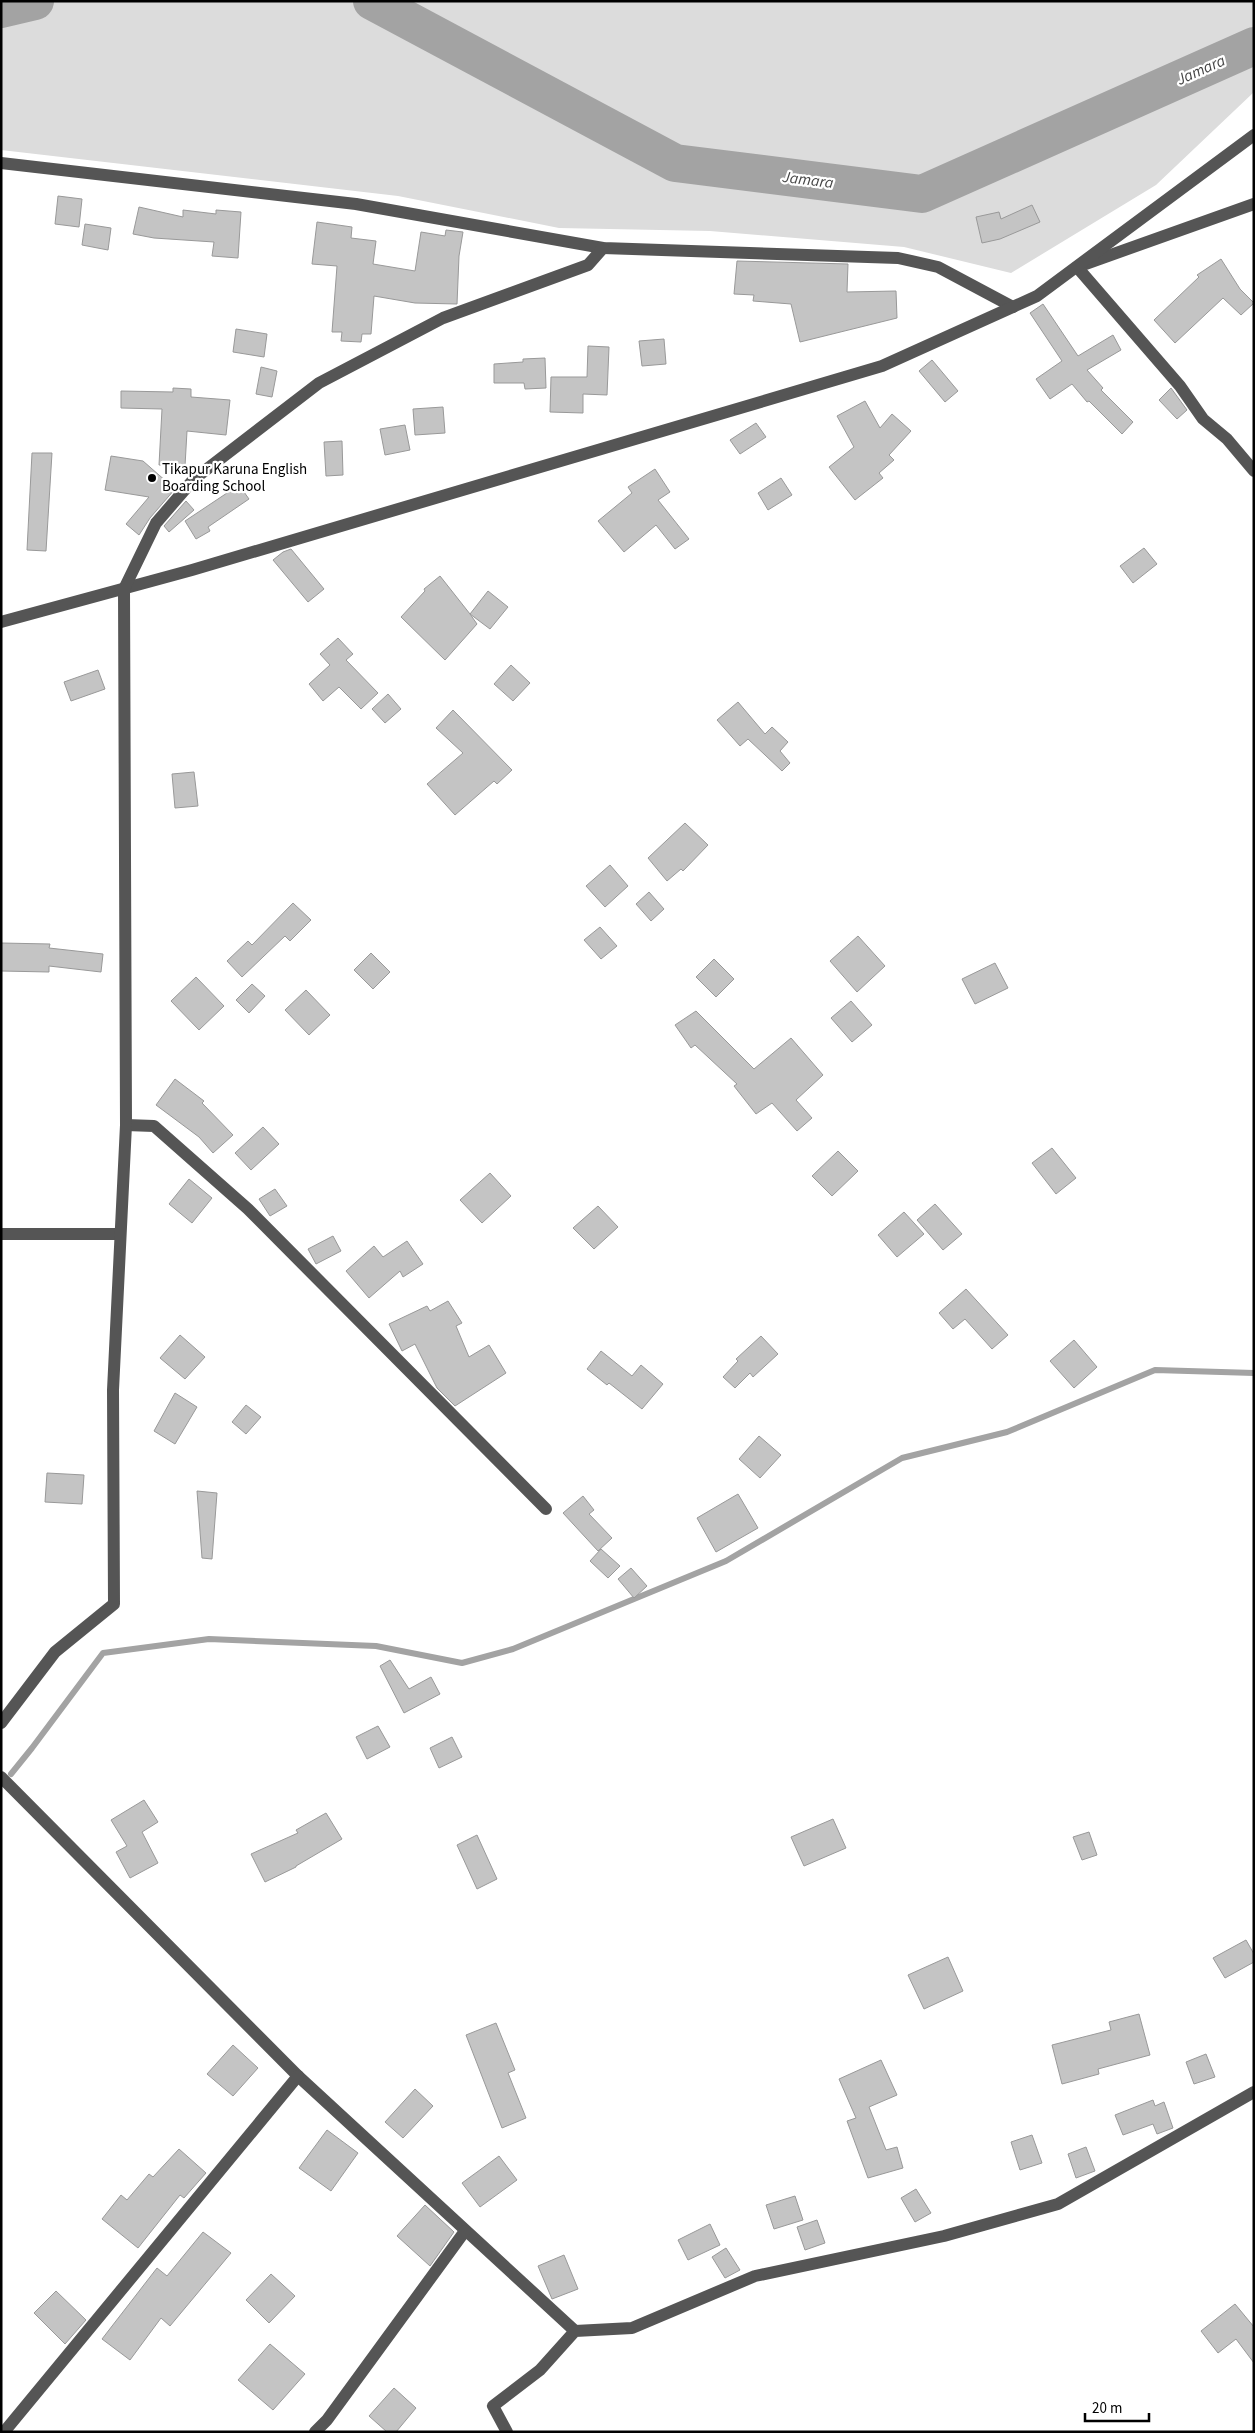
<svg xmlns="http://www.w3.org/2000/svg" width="1255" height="2433" font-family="'Source Sans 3',sans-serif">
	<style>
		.green { fill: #dcdcdc }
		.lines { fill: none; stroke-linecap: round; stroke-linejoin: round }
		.stream { stroke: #a3a3a3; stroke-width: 6 }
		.river { stroke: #a3a3a3; stroke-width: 38 }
		.building { fill: #c4c4c4; stroke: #999 }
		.minor { stroke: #555; stroke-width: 12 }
		.poi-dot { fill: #000; stroke: #fff; stroke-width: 2 }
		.labels { text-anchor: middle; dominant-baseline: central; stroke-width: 4.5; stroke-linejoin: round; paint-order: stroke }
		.poi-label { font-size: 15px; fill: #000; stroke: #fff; text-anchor: start }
		.water-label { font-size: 16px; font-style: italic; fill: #444; stroke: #fff }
	</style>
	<rect width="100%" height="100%" fill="#fff"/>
	<!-- green -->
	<path class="green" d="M1 1H1254V92L1156 185 1011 273 904 247 710 231 559 228 398 196 1 150Z"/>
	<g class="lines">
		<!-- stream -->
		<path class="stream" d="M11 1774 32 1748 103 1653 209 1639 376 1646 462 1663 513 1649 726 1561 902 1458 1007 1432 1155 1370 1254 1373"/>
		<!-- river -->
		<g class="river">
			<path d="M372 1 675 163 922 194 1254 46"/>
			<path d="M1 9 35 1"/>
		</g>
	</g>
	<!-- building -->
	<g class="building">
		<path d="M58 196 82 199 79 227 55 224Z"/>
		<path d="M1032 205 1040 222 1000 239 982 243 976 217 999 212 1001 219Z"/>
		<path d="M139 207 183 217V210L216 214V210L241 212 238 258 212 256 214 242 154 238 133 234Z"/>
		<path d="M317 222 352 227 351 238 376 241 373 264 415 271 421 232 445 236 446 230 463 232 459 256 457 304 415 303 374 296 371 334H362L361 342 341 341 342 332H332L337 266 312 264Z"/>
		<path d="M85 224 111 228 108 250 82 245Z"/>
		<path d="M1221 259 1240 289 1254 303 1241 315 1223 298 1175 343 1154 320 1199 277 1197 275Z"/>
		<path d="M737 261 848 264 847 292 896 291 897 318 800 342 791 304 753 301 754 295 734 294Z"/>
		<path d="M1043 304 1078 356 1113 335 1121 350 1087 370 1103 388 1101 390 1133 422 1122 434 1089 401 1087 402 1072 384 1050 399 1036 379 1062 361 1030 313Z"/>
		<path d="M236 329 267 334 264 357 233 352Z"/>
		<path d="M664 339 666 364 642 366 639 341Z"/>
		<path d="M588 346 609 347 607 395 583 394V413L550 412 551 377H587Z"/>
		<path d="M545 358 546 388 525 389 524 383H494V364L523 362V359Z"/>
		<path d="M932 360 958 391 945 402 919 371Z"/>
		<path d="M261 367 277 371 272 397 256 394Z"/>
		<path d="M173 388 191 389V397L230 400 226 435 187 431 185 466 159 465 162 409 121 408V391L173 392Z"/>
		<path d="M1171 388 1187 410 1177 419 1159 400Z"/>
		<path d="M865 401 880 428 892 414 911 431 889 455 894 460 879 473 883 478 855 500 829 467 854 447 837 416Z"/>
		<path d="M443 407 445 433 415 435 413 409Z"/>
		<path d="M756 423 766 437 740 454 730 440Z"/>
		<path d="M405 425 410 450 385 455 380 429Z"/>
		<path d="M342 441 343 475 326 476 324 442Z"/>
		<path d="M32 453H52L46 551 27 550Z"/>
		<path d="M111 456 143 461 175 489 150 518 139 535 126 524 149 497 105 490Z"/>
		<path d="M655 469 670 492 658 500 689 539 675 549 656 525 624 552 598 521 632 493 628 487Z"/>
		<path d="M781 478 792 495 768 510 758 493Z"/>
		<path d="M239 485 249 499 208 527 210 531 196 539 185 521Z"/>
		<path d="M186 501 194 510 169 532 164 526Z"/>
		<path d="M1144 548 1157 564 1133 583 1120 566Z"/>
		<path d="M291 549 324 589 308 602 273 560 283 552Z"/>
		<path d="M440 576 470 614 488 591 508 607 490 629 470 614 477 624 445 660 401 617 425 591 424 589Z"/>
		<path d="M338 638 353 654 346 660 378 693 361 709 339 687 323 701 309 684 330 665 320 654Z"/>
		<path d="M511 665 530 683 513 701 494 684Z"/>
		<path d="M98 670 105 689 71 701 64 682Z"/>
		<path d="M388 694 401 709 385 723 372 709Z"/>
		<path d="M738 702 765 734 772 727 788 742 780 751 790 763 782 771 748 739 740 746 717 720Z"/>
		<path d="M453 710 512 770 497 784 494 781 455 815 427 784 463 753 436 728Z"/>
		<path d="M194 772 198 806 175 808 172 774Z"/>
		<path d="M685 823 708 845 683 871 681 869 667 881 648 858Z"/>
		<path d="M610 865 628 886 605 907 586 886Z"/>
		<path d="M649 892 664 909 651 921 636 904Z"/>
		<path d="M293 903 311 920 290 941 285 936 242 977 227 961 248 941 252 945Z"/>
		<path d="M600 927 617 946 601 959 584 940Z"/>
		<path d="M858 936 885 966 857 992 830 961Z"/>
		<path d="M1 943 50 944 49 948 103 954 101 972 49 966V972L1 971Z"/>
		<path d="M371 953 390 972 373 989 354 970Z"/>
		<path d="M714 959 734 979 716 997 696 977Z"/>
		<path d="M995 963 1008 988 975 1004 962 979Z"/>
		<path d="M196 977 224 1006 199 1030 171 1001Z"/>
		<path d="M252 984 265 996 249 1013 236 1000Z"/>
		<path d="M306 990 330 1015 309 1035 285 1010Z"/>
		<path d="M851 1001 872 1025 852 1042 831 1018Z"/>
		<path d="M696 1011 754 1069 791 1038 823 1075 796 1100 812 1118 797 1131 772 1103 756 1114 734 1086 737 1084 695 1045 691 1048 675 1025Z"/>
		<path d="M175 1079 204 1101 202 1103 233 1135 213 1153 199 1137 156 1105Z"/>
		<path d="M263 1127 279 1144 251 1170 235 1153Z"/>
		<path d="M1052 1148 1076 1178 1056 1194 1032 1163Z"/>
		<path d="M838 1151 858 1171 832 1196 812 1176Z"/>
		<path d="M490 1173 511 1196 482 1223 460 1200Z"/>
		<path d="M189 1179 212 1198 192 1223 169 1204Z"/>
		<path d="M275 1189 287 1206 270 1216 259 1199Z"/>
		<path d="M935 1204 962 1234 943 1250 917 1220Z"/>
		<path d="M598 1206 618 1227 594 1249 573 1228Z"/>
		<path d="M904 1212 924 1234 897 1257 878 1235Z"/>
		<path d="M333 1236 341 1251 316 1264 308 1249Z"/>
		<path d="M407 1241 423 1264 403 1277 400 1271 369 1298 346 1271 374 1246 383 1257Z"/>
		<path d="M966 1289 1008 1335 992 1349 965 1319 953 1329 939 1313Z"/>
		<path d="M448 1301 462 1323 456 1326 469 1357 489 1345 506 1373 455 1406 437 1388 415 1344 402 1351 389 1324 427 1306 430 1311Z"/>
		<path d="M180 1335 205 1357 185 1379 160 1358Z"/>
		<path d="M761 1336 778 1354 753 1377 750 1373 735 1388 723 1377 738 1361 736 1359Z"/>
		<path d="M1074 1340 1097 1367 1074 1388 1050 1361Z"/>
		<path d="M601 1351 632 1376 641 1365 663 1384 642 1409 609 1383 607 1385 587 1369Z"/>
		<path d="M175 1393 197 1407 175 1444 154 1431Z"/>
		<path d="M246 1405 261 1417 246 1434 232 1422Z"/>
		<path d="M759 1436 781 1455 760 1478 739 1459Z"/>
		<path d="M47 1473 84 1475 82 1504 45 1502Z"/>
		<path d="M197 1491 217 1493 212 1559 202 1558Z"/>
		<path d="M738 1494 758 1528 716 1552 697 1518Z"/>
		<path d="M583 1496 594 1510 589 1514 612 1538 598 1551 563 1513Z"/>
		<path d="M601 1549 620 1566 608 1578 590 1561Z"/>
		<path d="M631 1568 647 1586 634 1598 618 1579Z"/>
		<path d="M390 1660 409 1689 431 1677 440 1694 404 1713 380 1666Z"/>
		<path d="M378 1726 390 1747 367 1759 356 1737Z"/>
		<path d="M452 1737 462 1757 439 1768 430 1748Z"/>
		<path d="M144 1800 158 1822 142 1832 158 1863 130 1878 116 1852 127 1846 111 1820Z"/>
		<path d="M326 1813 342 1839 296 1866V1867L265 1882 251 1854 298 1833 296 1830Z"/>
		<path d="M833 1819 846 1848 804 1866 791 1837Z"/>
		<path d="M1089 1832 1097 1855 1082 1860 1073 1837Z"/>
		<path d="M477 1835 497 1879 477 1889 457 1845Z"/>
		<path d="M1246 1940 1254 1954V1962L1225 1978 1213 1958Z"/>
		<path d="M948 1957 963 1991 924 2009 908 1975Z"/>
		<path d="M1139 2014 1150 2055 1098 2069 1099 2074 1062 2084 1052 2045 1111 2030 1109 2022Z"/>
		<path d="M496 2023 515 2070 508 2073 526 2118 502 2128 466 2035Z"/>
		<path d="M233 2045 258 2068 233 2096 207 2074Z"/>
		<path d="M1206 2054 1215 2077 1194 2084 1186 2062Z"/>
		<path d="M881 2060 897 2095 869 2107 886 2150 897 2147 903 2168 868 2178 847 2121 856 2118 839 2079Z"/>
		<path d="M415 2089 433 2106 403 2138 385 2122Z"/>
		<path d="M1153 2100 1155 2106 1164 2102 1173 2128 1157 2134 1153 2124 1123 2135 1115 2115Z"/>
		<path d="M327 2130 358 2153 331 2191 299 2168Z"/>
		<path d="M1032 2135 1042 2163 1020 2170 1011 2142Z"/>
		<path d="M1086 2147 1095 2171 1076 2178 1068 2154Z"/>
		<path d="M179 2149 206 2173 184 2198 180 2195 138 2248 102 2219 121 2195 127 2200 149 2174 153 2177Z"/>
		<path d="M499 2156 517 2180 480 2207 462 2183Z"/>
		<path d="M916 2189 931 2213 915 2222 901 2198Z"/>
		<path d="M795 2196 803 2220 774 2229 766 2205Z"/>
		<path d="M425 2205 454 2232 430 2266 397 2236Z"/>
		<path d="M817 2220 825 2243 805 2250 797 2227Z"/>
		<path d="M710 2224 720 2245 688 2260 678 2240Z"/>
		<path d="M203 2232 231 2253 170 2326 161 2318 130 2360 102 2339 157 2268 167 2276Z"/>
		<path d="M726 2248 740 2270 725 2278 712 2257Z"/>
		<path d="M564 2255 578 2289 552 2299 538 2266Z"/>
		<path d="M271 2274 295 2296 269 2323 246 2300Z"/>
		<path d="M56 2291 86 2320 65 2344 34 2313Z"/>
		<path d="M1235 2304 1254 2327V2363L1236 2339 1218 2353 1201 2331Z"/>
		<path d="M270 2344 305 2374 273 2410 238 2380Z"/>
		<path d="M394 2388 416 2408 396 2432H387L369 2416Z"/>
	</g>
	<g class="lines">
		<!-- minor -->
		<g class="minor">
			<path d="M1 163 356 204 603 248 898 258 938 267 1013 307"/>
			<path d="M1254 204 1077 267 1180 386 1203 419 1227 439 1254 471"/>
			<path d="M1 622 192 570 882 366 1037 296 1254 135"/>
			<path d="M126 1125 154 1126 248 1209 546 1509"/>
			<path d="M1 1234H120"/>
			<path d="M1 1723 55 1652 114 1604 113 1390 126 1125 124 589 156 523 194 479 319 383 443 318 588 265 603 248"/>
			<path d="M1 1777 298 2076 575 2331"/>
			<path d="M4 2432 298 2076"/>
			<path d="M315 2432 327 2420 465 2231"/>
			<path d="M507 2432 493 2406 540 2370 575 2331 632 2328 755 2276 944 2236 1058 2204 1254 2092"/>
		</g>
	</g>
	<!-- markers -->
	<circle class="poi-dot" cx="152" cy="478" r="5"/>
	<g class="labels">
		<!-- poi labels -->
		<g class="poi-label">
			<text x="162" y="469">Tikapur Karuna English<tspan x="162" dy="17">Boarding School</tspan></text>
		</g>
		<!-- water labels -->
		<g class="water-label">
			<text transform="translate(1201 70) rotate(-24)">Jamara</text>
			<text transform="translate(808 180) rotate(7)">Jamara</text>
		</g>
	</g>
	<!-- border -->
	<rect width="1255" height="2433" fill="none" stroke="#000000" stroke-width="5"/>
	<!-- scale -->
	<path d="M1085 2413v8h64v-8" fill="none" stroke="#000000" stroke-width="2.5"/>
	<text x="1092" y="2413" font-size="15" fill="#000000" stroke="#ffffff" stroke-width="4" paint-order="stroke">20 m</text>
</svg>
